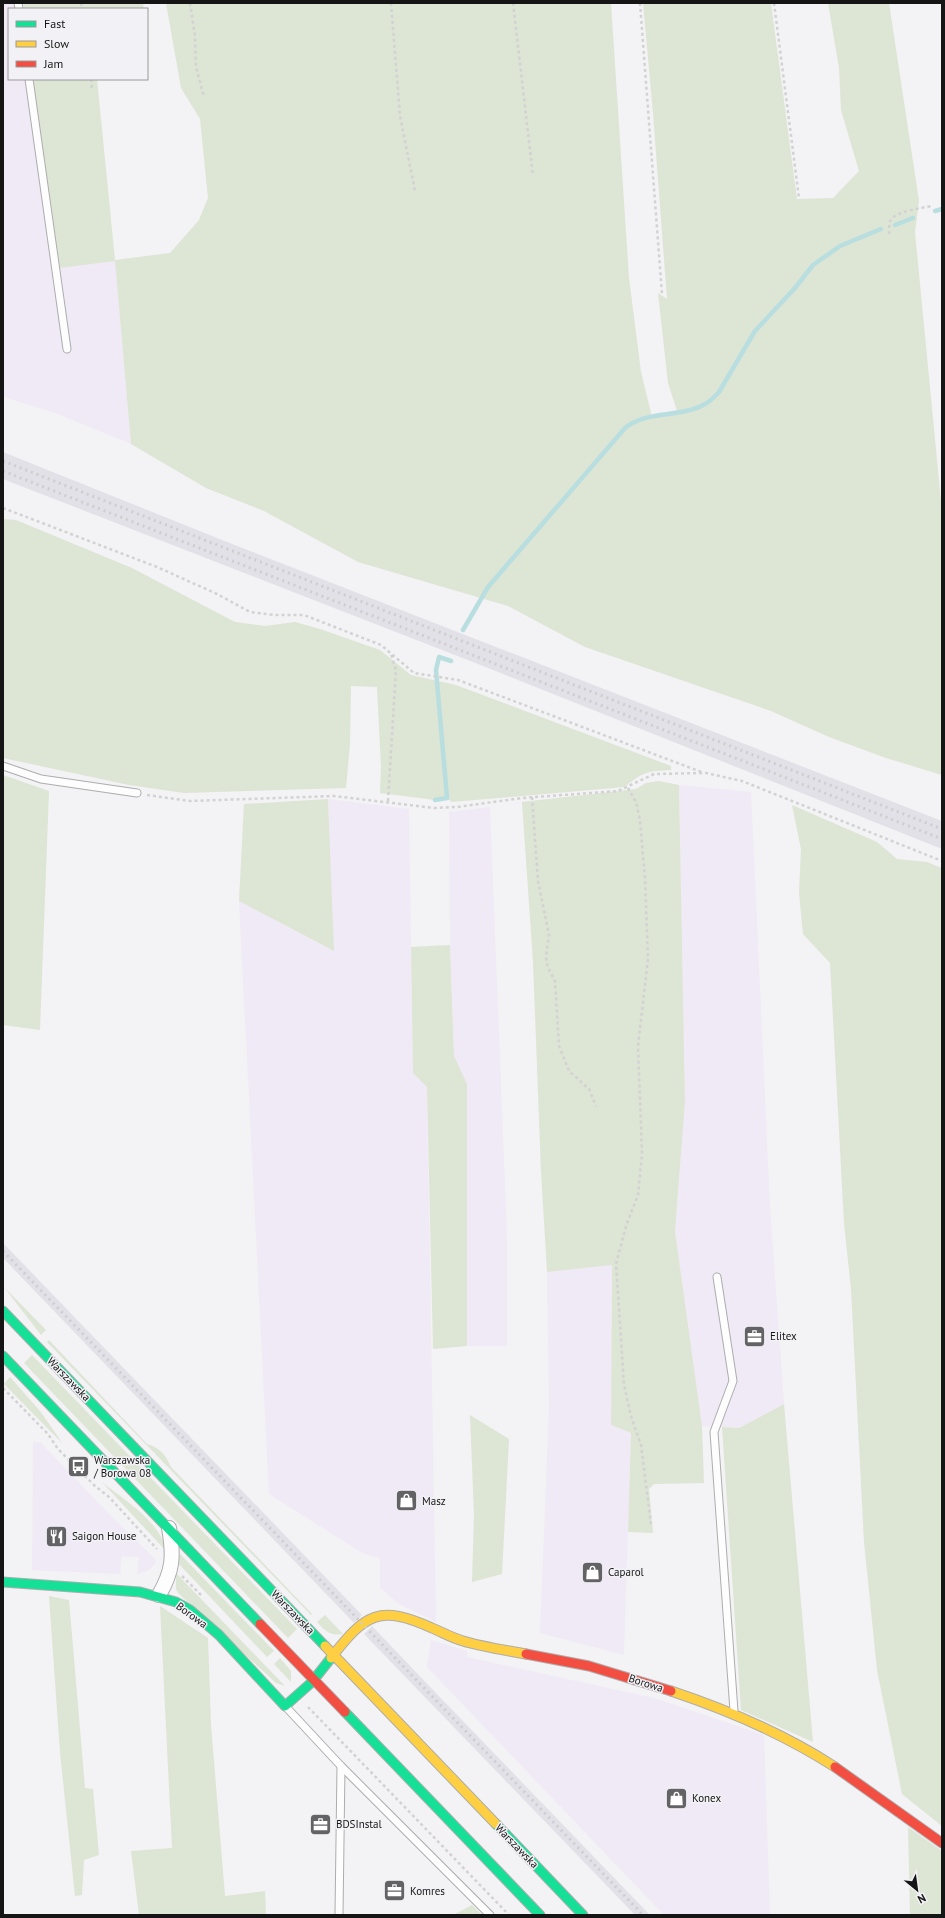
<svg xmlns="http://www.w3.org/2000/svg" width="945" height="1918" font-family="'PT Sans',sans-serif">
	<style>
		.commercial { fill: #f0eaf6 }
		.built { fill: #e3e1e8 }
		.green { fill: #dde5d5 }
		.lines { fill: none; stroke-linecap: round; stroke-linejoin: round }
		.stream { stroke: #b8dee0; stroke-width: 4.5 }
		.lane-casing { stroke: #adadae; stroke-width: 9 }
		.street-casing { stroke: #adadae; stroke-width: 16 }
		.fast-casing { stroke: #adadae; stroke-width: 11 }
		.slow-casing { stroke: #adadae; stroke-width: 11 }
		.jam-casing { stroke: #adadae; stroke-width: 11 }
		.path { stroke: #d3d2d3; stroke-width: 2.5; stroke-dasharray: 3 3; stroke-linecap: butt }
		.lane { stroke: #fdfdfd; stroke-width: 7 }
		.street { stroke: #fdfdfd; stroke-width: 14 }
		.fast { stroke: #16e098; stroke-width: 9 }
		.slow { stroke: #ffcf43; stroke-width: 9 }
		.jam { stroke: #f24e42; stroke-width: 9 }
		.rail { stroke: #cecdcf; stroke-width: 3; stroke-dasharray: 2 4; stroke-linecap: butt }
		.labels { text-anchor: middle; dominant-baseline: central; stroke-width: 3; stroke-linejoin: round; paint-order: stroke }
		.poi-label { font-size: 11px; fill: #161516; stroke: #f2f1f5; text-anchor: start }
		.street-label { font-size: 11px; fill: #161516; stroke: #f2f1f5 }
	</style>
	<rect width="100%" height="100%" fill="#f3f2f4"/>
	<!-- commercial -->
	<g class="commercial">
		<path d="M3 3H23V9H9V79H33L60 268 115 260 131 444 58 414 4 397Z"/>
		<path d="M679 785 751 792 770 1206 784 1404 739 1428 702 1426 675 1231 685 1102Z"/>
		<path d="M328 799 409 809 413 1073 427 1087 436 1622 399 1604 380 1588V1558L364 1554 269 1494 239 901 333 951Z"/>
		<path d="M490 807 507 1236V1346H467V1084L454 1056 450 941 449 812Z"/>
		<path d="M612 1264 611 1425 631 1433 624 1655 540 1633 549 1407 547 1272Z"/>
		<path d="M33 1442H40L105 1510 156 1560 154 1565 149 1570 137 1574 139 1557 122 1556 120 1574 32 1570Z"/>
		<path d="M431 1640 467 1651V1657L654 1698 764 1735 770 1915H664L427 1667Z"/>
	</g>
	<!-- built -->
	<g class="built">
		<path d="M3 452 222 540 942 821V849L478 664 3 479Z"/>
		<path d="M3 1243 362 1615 354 1623 3 1258Z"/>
		<path d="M372 1626 432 1689 650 1915H635L364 1634Z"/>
	</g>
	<!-- green -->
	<g class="green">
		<path d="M23 3H143L144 9H24Z"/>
		<path d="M166 3H611L629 278 641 372 652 417 677 411 668 383 658 293 667 299 653 113 643 3H771L797 199 833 198 859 171 841 110 839 68 828 3H889L919 201 915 232 942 512V775L886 758 829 737 771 711 585 647 508 606 358 562 264 511 206 488 131 444 115 261 60 268 33 79H97L115 260 170 253 199 220 208 198 200 119 181 88Z"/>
		<path d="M3 519 16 520 132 568 235 622 265 626 295 622 320 629 380 650 411 675 456 685 671 766V770C648 771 642 772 625 787L452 802 447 798 435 800 380 793 381 767 377 687 351 686 350 744 346 788 184 793 129 785 3 758Z"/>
		<path d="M3 775 49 791 40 1030 3 1025Z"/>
		<path d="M659 781 679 785 685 1102 675 1231 702 1426 704 1483 654 1484 649 1489 653 1533 628 1532 631 1433 611 1425 612 1265 547 1272 541 1171 533 962 522 802 636 789 646 783Z"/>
		<path d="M328 799 334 951 239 901 244 804Z"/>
		<path d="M792 805 877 842 897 859 927 862 942 868V1826L902 1794 877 1670 864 1542 851 1289 844 1223 830 963 803 934 799 893 801 849Z"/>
		<path d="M450 945 454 1056 467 1084V1346L433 1349 427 1087 413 1073 411 947Z"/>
		<path d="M4 1287 46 1330 41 1335Z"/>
		<path d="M49 1340 147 1444C160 1448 165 1454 171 1467L312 1614 311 1615 47 1342Z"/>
		<path d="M32 1355 297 1629 288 1638 24 1363Z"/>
		<path d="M10 1377 40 1411 63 1444 4 1384Z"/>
		<path d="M784 1404 813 1742 741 1710 722 1427 739 1428Z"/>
		<path d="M470 1415 509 1439 502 1574 472 1582 474 1515Z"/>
		<path d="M102 1482C124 1500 161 1522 166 1551Z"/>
		<path d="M180 1554 274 1651 267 1657 177 1562 178 1555Z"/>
		<path d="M176 1573 285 1686 276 1683 178 1593 176 1589Z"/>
		<path d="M49 1596 69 1600 85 1788 93 1789 99 1855 84 1860 82 1895 75 1896 60 1752Z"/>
		<path d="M160 1606 208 1638 211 1725 225 1896 265 1891 266 1915H139L131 1851 172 1848Z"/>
		<path d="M325 1615 343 1634C330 1636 325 1631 317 1622Z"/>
		<path d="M280 1658 291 1671V1682L274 1664Z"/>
		<path d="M908 1827 942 1851V1915H910Z"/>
		<path d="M472 1905 482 1915H455V1914Z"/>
	</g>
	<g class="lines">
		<!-- stream -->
		<g class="stream">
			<path d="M935 211 942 209"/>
			<path d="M895 225 913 218"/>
			<path d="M463 630 488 587 625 428C647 410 681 418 705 404 711 401 715 396 719 392L755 331 795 288 813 265 840 246 881 229"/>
			<path d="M435 800 447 798 436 670 439 657 451 661"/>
		</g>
		<defs>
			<g id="lane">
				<path d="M18 3 19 9"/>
				<path d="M29 79 67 349"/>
				<path d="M3 766 41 779 137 793"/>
				<path d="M717 1277 733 1381 714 1432 734 1711"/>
				<path d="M286 1707 341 1766 490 1915"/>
				<path d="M339 1915 341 1766"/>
			</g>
			<path id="street" d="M159 1595C173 1571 174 1556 169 1528"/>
			<g id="fast">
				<path d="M3 1311 325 1646"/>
				<path d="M3 1356 260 1624"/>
				<path d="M3 1582 140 1592 176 1602 190 1610 219 1635 285 1706 312 1682 331 1658"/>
				<path d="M345 1712 540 1915"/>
				<path d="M496 1824 583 1915"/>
			</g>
			<g id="slow">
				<path d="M325 1646 496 1824"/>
				<path d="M331 1658C365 1614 379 1604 432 1628 442 1632 452 1638 463 1641 483 1647 505 1650 526 1654"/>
				<path d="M671 1691C728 1710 784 1734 835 1767"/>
			</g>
			<g id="jam">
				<path d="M260 1624 345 1712"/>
				<path d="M526 1654 589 1666 671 1691"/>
				<path d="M835 1767 942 1843"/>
			</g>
		</defs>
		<!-- lane casing -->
		<use href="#lane" class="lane-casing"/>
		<!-- street casing -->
		<use href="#street" class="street-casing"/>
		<!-- fast casing -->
		<use href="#fast" class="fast-casing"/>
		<!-- slow casing -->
		<use href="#slow" class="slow-casing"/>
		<!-- jam casing -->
		<use href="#jam" class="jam-casing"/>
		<!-- path -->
		<g class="path">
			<path d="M81 3 82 9"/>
			<path d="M190 3 195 36 196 67 204 97"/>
			<path d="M391 3 400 116 415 191"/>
			<path d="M513 3 533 176"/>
			<path d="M640 3 662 294"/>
			<path d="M774 3 799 198"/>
			<path d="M91 79 92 89"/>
			<path d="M889 234C889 230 889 224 890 221 895 211 922 208 932 206"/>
			<path d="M3 508 157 567 217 594 250 612 274 615H304L381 645 414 673 458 680 704 773"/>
			<path d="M628 788 636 802 640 820 645 879 648 959 638 1046 642 1154 638 1195 626 1226 616 1264 624 1385 631 1416 641 1445 651 1524"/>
			<path d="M147 795 190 801 334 796 434 808 457 807 522 798 618 791 654 774 706 773 742 781 942 861"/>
			<path d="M532 797 538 881 549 935 546 957 548 968 555 981 559 1046 569 1071 589 1089 596 1106"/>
			<path d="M388 801 396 670 391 654"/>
			<path d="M3 1388 48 1434 58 1449 95 1486 109 1497 157 1549"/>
			<path d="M182 1576 201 1595"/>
			<path d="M308 1707 509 1915"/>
		</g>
		<!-- lane -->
		<use href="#lane" class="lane"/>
		<!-- street -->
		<use href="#street" class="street"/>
		<!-- fast -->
		<use href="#fast" class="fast"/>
		<!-- slow -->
		<use href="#slow" class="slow"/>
		<!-- jam -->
		<use href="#jam" class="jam"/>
		<!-- rail -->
		<g class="rail">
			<path d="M3 461 942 829"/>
			<path d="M3 471 942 839"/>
			<path d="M3 1251 643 1915"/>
		</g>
	</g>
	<!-- icons -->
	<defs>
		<symbol id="office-square" viewBox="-11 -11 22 22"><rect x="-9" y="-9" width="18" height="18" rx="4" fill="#636264" stroke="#f2f1f5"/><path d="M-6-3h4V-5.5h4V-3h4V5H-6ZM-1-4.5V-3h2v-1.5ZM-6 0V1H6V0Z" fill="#fff"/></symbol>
		<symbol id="bus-square" viewBox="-11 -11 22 22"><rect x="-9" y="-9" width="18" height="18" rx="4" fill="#636264" stroke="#f2f1f5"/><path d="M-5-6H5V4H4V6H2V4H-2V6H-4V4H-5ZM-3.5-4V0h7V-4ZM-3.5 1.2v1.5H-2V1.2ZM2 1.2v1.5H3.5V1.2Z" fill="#fff"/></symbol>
		<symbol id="shop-square" viewBox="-11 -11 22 22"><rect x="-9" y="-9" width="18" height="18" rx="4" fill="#636264" stroke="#f2f1f5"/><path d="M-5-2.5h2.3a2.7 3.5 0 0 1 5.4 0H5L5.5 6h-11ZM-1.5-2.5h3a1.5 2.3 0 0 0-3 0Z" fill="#fff"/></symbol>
		<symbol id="restaurant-square" viewBox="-11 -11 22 22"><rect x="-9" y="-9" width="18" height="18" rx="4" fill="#636264" stroke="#f2f1f5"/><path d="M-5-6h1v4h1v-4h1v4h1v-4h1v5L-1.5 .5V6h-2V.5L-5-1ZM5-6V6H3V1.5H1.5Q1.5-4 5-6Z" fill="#fff"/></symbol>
	</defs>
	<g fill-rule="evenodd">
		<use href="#office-square" x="742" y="1324" width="25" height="25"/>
		<use href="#bus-square" x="66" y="1454" width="25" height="25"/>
		<use href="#shop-square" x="394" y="1488" width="25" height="25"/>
		<use href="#restaurant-square" x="44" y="1524" width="25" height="25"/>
		<use href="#shop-square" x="580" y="1560" width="25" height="25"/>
		<use href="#shop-square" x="664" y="1786" width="25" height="25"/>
		<use href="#office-square" x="308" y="1812" width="25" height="25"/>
		<use href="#office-square" x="382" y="1878" width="25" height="25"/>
	</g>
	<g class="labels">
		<!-- poi labels -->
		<g class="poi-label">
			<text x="770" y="1336">Elitex</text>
			<text x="94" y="1460">Warszawska<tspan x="94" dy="13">/ Borowa 08</tspan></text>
			<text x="422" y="1501">Masz</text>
			<text x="72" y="1536">Saigon House</text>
			<text x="608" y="1572">Caparol</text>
			<text x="692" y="1798">Konex</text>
			<text x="336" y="1824">BDSInstal</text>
			<text x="410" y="1891">Komres</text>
		</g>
		<!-- street labels -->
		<g class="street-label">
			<text transform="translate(69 1379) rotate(46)">Warszawska</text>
			<text transform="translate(293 1612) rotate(46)">Warszawska</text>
			<text transform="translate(192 1615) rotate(36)">Borowa</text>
			<text transform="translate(646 1683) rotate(18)">Borowa</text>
			<text transform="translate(517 1846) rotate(46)">Warszawska</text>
		</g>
	</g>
	<!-- border -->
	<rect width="945" height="1918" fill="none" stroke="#161516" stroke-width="8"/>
	<!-- legend -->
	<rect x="8" y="8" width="140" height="72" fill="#f2f1f5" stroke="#9a999c"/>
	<rect x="16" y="21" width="20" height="6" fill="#16e098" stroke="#9a999c"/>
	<text x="44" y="28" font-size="12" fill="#161516">Fast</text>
	<rect x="16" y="41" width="20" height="6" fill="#ffcf43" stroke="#9a999c"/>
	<text x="44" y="48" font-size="12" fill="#161516">Slow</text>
	<rect x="16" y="61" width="20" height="6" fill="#f24e42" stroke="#9a999c"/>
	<text x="44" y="68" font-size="12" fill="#161516">Jam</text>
	<!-- north arrow -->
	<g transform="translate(917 1890) rotate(151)" stroke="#f2f1f5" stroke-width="3" paint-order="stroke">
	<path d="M0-3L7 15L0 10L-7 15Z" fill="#161516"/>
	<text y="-6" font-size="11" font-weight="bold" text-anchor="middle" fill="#161516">N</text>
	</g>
</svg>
